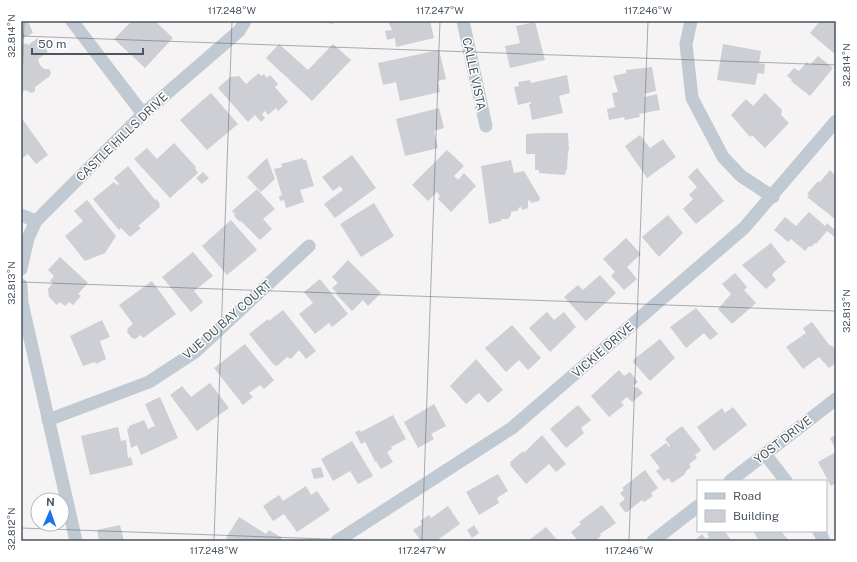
<svg xmlns="http://www.w3.org/2000/svg" width="857" height="562" font-family="'Public Sans',sans-serif">
	<style>
		.building { fill: #cdcfd5 }
		.lines { fill: none; stroke-linecap: round; stroke-linejoin: round }
		.minor { stroke: #c1cad2; stroke-width: 13 }
		.ticks { fill: none; stroke: #4a5661; stroke-width: 1; stroke-opacity: 0.45 }
		.labels { text-anchor: middle; dominant-baseline: central; stroke-width: 3; stroke-linejoin: round; paint-order: stroke }
		.street-label { font-size: 12px; fill: #4a5661; stroke: #fff }
		.neatline { fill: none; stroke: #4a5661; stroke-width: 1.5 }
		.ticks-label { font-size: 10px; text-anchor: middle; fill: #4a5661 }
	</style>
	<rect width="100%" height="100%" fill="#f5f3f3"/>
	<!-- building -->
	<g class="building">
		<path d="M21 21H28L33 33 21 39Z"/>
		<path d="M132 21H155L173 38 145 68 114 39Z"/>
		<path d="M320 21H333V24Z"/>
		<path d="M388 21H430L434 38 396 47 395 38 387 40 385 31 392 30Z"/>
		<path d="M820 21H836V55L810 33Z"/>
		<path d="M535 22 545 60 510 68 505 46 520 43 516 26Z"/>
		<path d="M38 38 48 52 38 59 40 65 44 69H49L51 72 50 76 35 87V91L32 93 25 90 21 93V46L26 43 28 45Z"/>
		<path d="M279 44 308 70 333 44 351 60 312 101 266 58Z"/>
		<path d="M723 44 761 51 759 63 765 64 764 74 758 73 755 85 717 80Z"/>
		<path d="M439 50 446 79 438 81 440 92 400 101 396 82 383 85 378 63Z"/>
		<path d="M818 56 833 68 810 96 791 81 792 80 787 76 794 68 799 71 807 62 810 65Z"/>
		<path d="M652 67 656 91 644 94 645 97 657 94 660 110 639 114 640 117 625 120 624 117 609 120 607 109 615 107 612 93 618 92 613 76 626 73V70Z"/>
		<path d="M259 73 261 76 264 74 267 78 270 75 278 84 275 87 288 102 278 111 276 108 268 115 265 111 262 114 265 118 261 122 255 115 248 122 218 88 230 77 239 76 246 84Z"/>
		<path d="M567 75 570 93 559 96 563 113 532 120 529 104H531V102L518 105 514 87 519 86 518 82 530 80 531 83Z"/>
		<path d="M211 93 238 124 207 150 180 120Z"/>
		<path d="M765 93 782 110 781 115 789 123 765 148 752 135 750 137 731 115 746 99 753 106Z"/>
		<path d="M439 108 444 128 434 131 438 148 405 156 396 119Z"/>
		<path d="M23 120 48 155 36 164 28 154 21 159V122Z"/>
		<path d="M541 133H568L569 151H568L567 170H566L565 175 539 173V170H535V154H526V134Z"/>
		<path d="M640 135 650 148 663 139 676 157 647 178 625 146Z"/>
		<path d="M174 143 196 167 195 168 198 173 170 198 134 159 147 148 157 159Z"/>
		<path d="M447 150 464 166 454 176 458 180 464 173 476 186 451 212 438 199 440 196 437 192 428 201 412 185Z"/>
		<path d="M352 155 376 188 335 218 324 204 343 190 340 186 333 191 322 177Z"/>
		<path d="M267 158 275 179 261 192 247 177Z"/>
		<path d="M303 158V160H306L314 186 300 190 304 202 286 208 284 200 280 201 279 196 282 195 274 169 282 167 281 164Z"/>
		<path d="M511 160 514 173 524 171 540 198 539 201 531 203 530 200 528 201V208L522 210 521 207 518 208 519 210 511 212V215L508 219H501V221L489 224 481 166Z"/>
		<path d="M128 166 155 200 156 199 160 204 159 205 160 207 138 226 141 228 130 237 121 228 119 230 93 199 114 182 117 185 119 184 114 178Z"/>
		<path d="M697 168 724 201 696 224 683 209 693 199 689 195 697 187 688 177Z"/>
		<path d="M830 170 836 176 835 219 807 197 809 195 807 194 818 181 820 182Z"/>
		<path d="M203 172 209 178 202 184 196 178Z"/>
		<path d="M257 189 275 209 263 219 272 229 260 240 241 221 240 222 234 216 235 214 232 211Z"/>
		<path d="M87 200 116 236 105 253 85 261 65 236 83 221 74 211Z"/>
		<path d="M374 203 394 236 361 257 340 224Z"/>
		<path d="M809 212 825 226 827 223 836 231V238L827 231 816 244 815 243 811 247 809 246 805 251 791 239 788 242 774 230 785 217 796 226Z"/>
		<path d="M668 215 683 233 659 257 642 237Z"/>
		<path d="M231 220 257 250 227 275 202 246Z"/>
		<path d="M626 238 641 254 627 267 637 279 624 290 611 276 615 272 603 259Z"/>
		<path d="M771 243 786 262 774 272 772 275 776 280 766 289 742 265Z"/>
		<path d="M193 252 213 276 194 291 203 302 191 312 162 277Z"/>
		<path d="M60 257 88 283 78 294 81 296 73 305 69 302 65 306 60 302 57 305 49 297 48 289 53 283 50 281 54 276 48 270Z"/>
		<path d="M348 260 381 293 368 306 363 300 352 311 336 294 337 293 332 288 338 283 332 277Z"/>
		<path d="M735 273 747 287 744 290 756 303 732 324 718 309 731 294 722 284Z"/>
		<path d="M600 275 616 293 586 321 564 297 578 285 583 290Z"/>
		<path d="M320 279 348 314 332 327 329 323 315 334 299 314 313 303 304 292Z"/>
		<path d="M152 281 176 314 143 338 141 335 135 339 132 338 127 332 128 328 133 324 119 305Z"/>
		<path d="M696 308 718 334 710 340 704 333 686 348 670 327Z"/>
		<path d="M283 310 316 351 306 359 299 350 291 359 287 357 277 366 274 365 249 334 268 319 269 321Z"/>
		<path d="M547 312 554 320 564 312 576 327 550 352 529 328Z"/>
		<path d="M102 320 110 337 100 341 106 359 96 364 95 362 83 366 70 336Z"/>
		<path d="M812 322 830 346 832 345 836 351V363L829 368 819 357 803 369 786 347 806 333 803 328Z"/>
		<path d="M512 325 541 358 528 370 519 360 506 372 485 348Z"/>
		<path d="M660 339 675 358 650 381 633 362V360Z"/>
		<path d="M245 344 274 380 264 389 260 385 249 393 253 397 243 405 214 368Z"/>
		<path d="M476 359 503 390 488 403 479 393 466 404 450 386Z"/>
		<path d="M619 370 624 376 630 372 638 382 633 386 635 388 637 387 643 393 632 402 627 397 621 402 624 405 609 417 591 396Z"/>
		<path d="M210 383 229 408 197 431 170 395 182 386 191 397Z"/>
		<path d="M160 397 178 438 141 455 137 445 131 448 127 429 129 428V426L144 420 148 429 155 426 145 404Z"/>
		<path d="M434 404 446 426 431 434 434 439 418 448 404 422Z"/>
		<path d="M578 405 591 420 581 428 584 433 566 448 550 429Z"/>
		<path d="M733 407 747 425 714 451 697 427 722 408 725 413Z"/>
		<path d="M393 415 406 439 391 447 392 449 387 452 393 462 381 469 376 461 374 462V459L365 442 361 444 355 432 360 430 361 432Z"/>
		<path d="M682 426 701 450 695 455 697 458 689 464 691 467 686 471 684 475 672 483 668 478 664 481 656 471 660 468 650 455 666 443 669 447 670 446 665 439Z"/>
		<path d="M118 427 121 441 126 440 128 458 131 457 133 465 90 475 81 436Z"/>
		<path d="M542 435 566 464 556 472 549 464 526 484 510 465 511 464 510 462 523 451 524 453Z"/>
		<path d="M836 435V450L830 438Z"/>
		<path d="M352 441 373 476 358 484 350 471 333 481 321 459Z"/>
		<path d="M836 452V483L831 486 818 462Z"/>
		<path d="M321 467 324 477 314 479 311 469Z"/>
		<path d="M645 470 658 488 651 493 653 496 644 502 642 500 627 512H625L619 504 625 499 620 493 624 490 622 488Z"/>
		<path d="M498 474 508 491 497 498 499 503 479 515 466 492Z"/>
		<path d="M306 486 311 495 317 491 330 510 297 532 284 514 273 521 263 506 279 495 283 501Z"/>
		<path d="M602 505 616 523 600 534 601 536 595 541H578L571 532 581 524 579 522Z"/>
		<path d="M448 506 460 524 436 541H421L413 530 422 524 420 521 429 515 431 518Z"/>
		<path d="M239 517 266 534 269 530 282 538 280 541H230L226 538Z"/>
		<path d="M120 525 124 541H99L97 530Z"/>
		<path d="M474 525 479 533 472 538 467 530Z"/>
		<path d="M546 527 558 541H528Z"/>
		<path d="M711 531H724L732 541H694L702 534 706 539 709 537 707 534Z"/>
		<path d="M753 531H781L789 541H759Z"/>
	</g>
	<g class="lines">
		<!-- minor -->
		<g class="minor">
			<path d="M72 21 143 114"/>
			<path d="M463 21 486 126"/>
			<path d="M691 21 686 44 692 98 723 157 741 176 773 197"/>
			<path d="M21 215 36 221"/>
			<path d="M21 269 28 238 36 221 143 114 239 31 245 21"/>
			<path d="M21 285 22 303 76 541"/>
			<path d="M48 420 149 382 195 352 309 246"/>
			<path d="M765 454 786 481"/>
			<path d="M730 481 836 399"/>
			<path d="M819 531 824 541"/>
			<path d="M337 541 512 428 744 228 836 121"/>
			<path d="M653 541 698 506"/>
		</g>
	</g>
	<!-- ticks -->
	<path class="ticks" d="M21 36 836 65M21 117 24 21M21 282 836 311M21 528 380 541M214 541 232 21M422 541 440 21M629 541 648 21"/>
	<g class="labels">
		<!-- street labels -->
		<g class="street-label">
			<text transform="translate(474 74) rotate(78)">CALLE VISTA</text>
			<text transform="translate(122 137) rotate(-44)">CASTLE HILLS DRIVE</text>
			<text transform="translate(227 320) rotate(-41)">VUE DU BAY COURT</text>
			<text transform="translate(603 350) rotate(-41)">VICKIE DRIVE</text>
			<text transform="translate(783 440) rotate(-38)">YOST DRIVE</text>
		</g>
	</g>
	<!-- border -->
	<rect width="857" height="562" fill="none" stroke="#ffffff" stroke-width="44"/>
	<!-- legend -->
	<rect x="697" y="480" width="130" height="52" fill="#ffffff" stroke="#b7bbc0"/>
	<rect x="705" y="493" width="20" height="6" fill="#c1cad2" stroke="#b7bbc0"/>
	<text x="733" y="500" font-size="12" fill="#4a5661">Road</text>
	<rect x="705" y="510" width="20" height="12" fill="#cdcfd5" stroke="#b7bbc0"/>
	<text x="733" y="520" font-size="12" fill="#4a5661">Building</text>
	<!-- north arrow -->
	<g transform="translate(50 512) rotate(2)"><circle r="19" fill="#ffffff" stroke="#b7bbc0"/>
	<path d="M0-3L7 15L0 10L-7 15Z" fill="#1a73e8"/>
	<text y="-6" font-size="11" font-weight="bold" text-anchor="middle" fill="#4a5661">N</text>
	</g>
	<!-- scale -->
	<path d="M32 48v6h111v-6" fill="none" stroke="#4a5661" stroke-width="2"/>
	<text x="38" y="48" font-size="12" fill="#4a5661" stroke="#ffffff" stroke-width="3" paint-order="stroke">50 m</text>
	<rect x="22" y="22" width="813" height="518" class="neatline"/>
	<g class="ticks-label">
		<text x="232" y="14">117.248°W</text>
		<text x="440" y="14">117.247°W</text>
		<text x="648" y="14">117.246°W</text>
		<text transform="translate(11 36) rotate(-90)" y="4">32.814°N</text>
		<text transform="translate(846 65) rotate(-90)" y="4">32.814°N</text>
		<text transform="translate(11 283) rotate(-90)" y="4">32.813°N</text>
		<text transform="translate(846 311) rotate(-90)" y="4">32.813°N</text>
		<text transform="translate(11 529) rotate(-90)" y="4">32.812°N</text>
		<text x="214" y="554">117.248°W</text>
		<text x="422" y="554">117.247°W</text>
		<text x="629" y="554">117.246°W</text>
	</g>
</svg>
